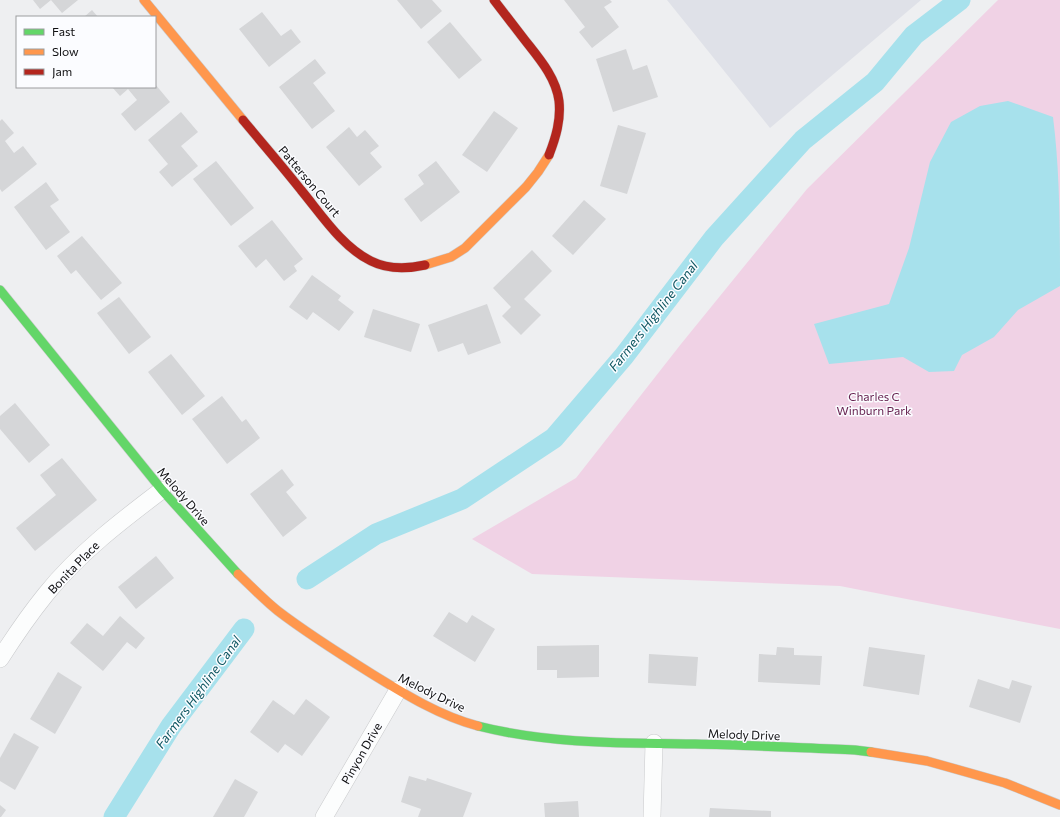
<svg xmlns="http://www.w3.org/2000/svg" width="1060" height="817" font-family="Commissioner,sans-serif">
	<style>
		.built { fill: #dfe1e8 }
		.green { fill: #f0d2e5 }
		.water { fill: #a7e1ec }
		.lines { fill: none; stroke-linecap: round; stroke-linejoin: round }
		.canal { stroke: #a7e1ec; stroke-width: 21 }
		.building { fill: #d5d6d8 }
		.street-casing { stroke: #c9cacc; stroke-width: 18 }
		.fast-casing { stroke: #c9cacc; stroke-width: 10 }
		.slow-casing { stroke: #c9cacc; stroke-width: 10 }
		.jam-casing { stroke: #c9cacc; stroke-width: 10 }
		.street { stroke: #fcfdfd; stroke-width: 17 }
		.fast { stroke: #63d668; stroke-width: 9 }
		.slow { stroke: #ff974d; stroke-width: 9 }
		.jam { stroke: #b3261e; stroke-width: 9 }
		.labels { text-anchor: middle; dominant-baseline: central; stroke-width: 3; stroke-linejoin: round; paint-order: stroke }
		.street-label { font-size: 12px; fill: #0e0e10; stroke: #fbfcff }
		.park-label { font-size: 12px; fill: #682452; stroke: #fbfcff }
		.water-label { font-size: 13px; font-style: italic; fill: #0c5560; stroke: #fbfcff }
	</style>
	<rect width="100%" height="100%" fill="#eeeff1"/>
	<!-- built -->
	<path class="built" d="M667 0H921L770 128Z"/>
	<!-- green -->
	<path class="green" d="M998 0H1060V629L840 586 532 574 472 539 576 478 681 344 807 189Z"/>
	<!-- water -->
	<path class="water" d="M1008 101 1053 117C1060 172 1060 230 1060 286L1018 310 994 337 962 355 954 371 929 372 903 357 829 364 814 324 889 304 909 248 930 162 951 122 980 106Z"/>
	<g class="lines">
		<!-- canal -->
		<g class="canal">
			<path d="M307 579 376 534 462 499 554 438 624 356 714 238 803 140 875 82 914 35 960 0"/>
			<path d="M114 817 171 726 244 629"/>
		</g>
	</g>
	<!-- building -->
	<g class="building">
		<path d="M33 0H78L62 13 51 0 40 9Z"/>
		<path d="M397 0H432L442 11 421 29Z"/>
		<path d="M564 0H610L612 2 604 7 619 27 592 48 579 32 585 27Z"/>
		<path d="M92 10 98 17H84Z"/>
		<path d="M262 12 281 36 291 29 301 42 269 67 239 29Z"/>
		<path d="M450 22 482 60 459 79 427 42Z"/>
		<path d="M626 49 633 70 647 65 658 97 613 112 596 59Z"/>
		<path d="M315 59 326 73 313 83 335 111 312 129 279 87Z"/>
		<path d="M155 84 170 102 135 131 121 114 137 100 128 89 120 96 112 87H155Z"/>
		<path d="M494 111 518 128 487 172 462 155Z"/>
		<path d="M181 112 198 132 181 146 198 166 172 187 159 172 168 164 148 140Z"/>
		<path d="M2 119 14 133 5 141 14 153 23 146 37 164 2 192 0 189V121Z"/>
		<path d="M618 125 646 133 627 194 600 186Z"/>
		<path d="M349 127 357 137 365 130 379 146 370 153 382 167 359 186 326 147Z"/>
		<path d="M216 161 254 208 231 226 193 179Z"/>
		<path d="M436 161 460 192 421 222 404 199 424 184 418 175Z"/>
		<path d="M46 182 59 200 50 206 70 232 46 250 14 207Z"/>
		<path d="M584 200 606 219 573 255 552 236Z"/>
		<path d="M272 220 303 259 294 266 297 271 284 281 266 259 256 268 238 246Z"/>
		<path d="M82 236 122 283 101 300 76 270 71 274 57 256Z"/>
		<path d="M532 250 552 271 524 299 541 315 521 335 502 316 511 307 493 288Z"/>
		<path d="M312 275 341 296 338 300 354 312 339 331 313 312 307 320 289 307Z"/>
		<path d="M119 297 151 337 129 354 97 313Z"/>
		<path d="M487 304 501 343 468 355 463 343 438 352 428 325Z"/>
		<path d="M373 309 420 324 411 352 364 337Z"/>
		<path d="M171 354 205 396 182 415 148 372Z"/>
		<path d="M222 396 242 422 246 419 260 438 227 464 192 419Z"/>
		<path d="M15 403 50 445 29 463 0 429V416Z"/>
		<path d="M62 458 97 500 35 551 16 528 56 495 40 475Z"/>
		<path d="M282 469 294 485 286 492 307 518 283 537 250 494Z"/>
		<path d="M156 556 174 578 136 609 118 587Z"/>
		<path d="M449 612 467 623 472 615 495 629 475 662 433 636Z"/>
		<path d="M120 616 145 638 136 649 127 642 103 671 70 643 87 623 103 636Z"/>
		<path d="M599 645V677L557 678V670H537V646Z"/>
		<path d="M777 647 794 648V655L822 656 820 685 758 682 759 654 776 655Z"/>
		<path d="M869 647 925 655 919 695 863 686Z"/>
		<path d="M649 654 698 657 696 686 648 683Z"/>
		<path d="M58 672 82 687 55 734 30 719Z"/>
		<path d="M978 679 1009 689 1012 680 1032 686 1020 723 969 707Z"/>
		<path d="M306 699 330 717 302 756 285 744 278 753 250 732 273 700 294 715Z"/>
		<path d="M14 733 39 747 15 790 0 781V758Z"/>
		<path d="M409 776 426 781 427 778 472 793 463 817H418L421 809 401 802Z"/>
		<path d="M235 779 258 792 244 817H213Z"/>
		<path d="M578 801 579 817H545L544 803Z"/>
		<path d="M0 805 6 810 1 817H0Z"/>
		<path d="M710 808 771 811V817H709Z"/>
	</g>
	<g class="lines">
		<defs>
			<g id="street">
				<path d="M0 659C14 637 29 615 46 594 79 553 121 521 162 490"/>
				<path d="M324 817 398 690"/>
				<path d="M652 817 654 743"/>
			</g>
			<g id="fast">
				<path d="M0 290 162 490 238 574"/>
				<path d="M478 726C549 744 622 743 695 744 748 745 802 748 855 750L871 752"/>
			</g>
			<g id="slow">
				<path d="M144 0 243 120"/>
				<path d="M425 265 451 257 465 248 526 187 538 172 549 155"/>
				<path d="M238 574C251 586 264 600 278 611 308 634 340 654 372 674 406 695 440 716 478 726"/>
				<path d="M871 752 927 761 1005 783 1060 805"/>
			</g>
			<g id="jam">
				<path d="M494 0C504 13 514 26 524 39 538 57 556 77 559 101 561 120 556 137 549 155"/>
				<path d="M243 120C262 143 282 166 301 190 321 214 342 247 371 261 387 269 407 269 425 265"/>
			</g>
		</defs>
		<!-- street casing -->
		<use href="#street" class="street-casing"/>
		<!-- fast casing -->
		<use href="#fast" class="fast-casing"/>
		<!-- slow casing -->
		<use href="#slow" class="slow-casing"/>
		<!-- jam casing -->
		<use href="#jam" class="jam-casing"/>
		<!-- street -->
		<use href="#street" class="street"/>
		<!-- fast -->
		<use href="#fast" class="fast"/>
		<!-- slow -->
		<use href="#slow" class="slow"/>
		<!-- jam -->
		<use href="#jam" class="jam"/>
	</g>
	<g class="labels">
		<!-- street labels -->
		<g class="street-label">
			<text transform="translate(310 181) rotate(50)">Patterson Court</text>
			<text transform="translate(184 496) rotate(49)">Melody Drive</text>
			<text transform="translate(73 567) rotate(-46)">Bonita Place</text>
			<text transform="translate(432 692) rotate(26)">Melody Drive</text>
			<text transform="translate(744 734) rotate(2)">Melody Drive</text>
			<text transform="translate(361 753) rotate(-60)">Pinyon Drive</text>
		</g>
		<!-- park labels -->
		<g class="park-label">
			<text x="874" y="396">Charles C<tspan x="874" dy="14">Winburn Park</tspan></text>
		</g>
		<!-- water labels -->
		<g class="water-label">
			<text transform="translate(653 316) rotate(-52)">Farmers Highline Canal</text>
			<text transform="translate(198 692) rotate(-54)">Farmers Highline Canal</text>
		</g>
	</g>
	<!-- legend -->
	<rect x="16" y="16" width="140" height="72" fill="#fbfcff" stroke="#9c9d9f"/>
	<rect x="24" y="29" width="20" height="6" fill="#63d668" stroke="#9c9d9f"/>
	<text x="52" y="36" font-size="12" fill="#0e0e10">Fast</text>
	<rect x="24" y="49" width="20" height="6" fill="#ff974d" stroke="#9c9d9f"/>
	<text x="52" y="56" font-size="12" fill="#0e0e10">Slow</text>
	<rect x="24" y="69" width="20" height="6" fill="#b3261e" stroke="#9c9d9f"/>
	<text x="52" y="76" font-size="12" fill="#0e0e10">Jam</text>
</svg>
